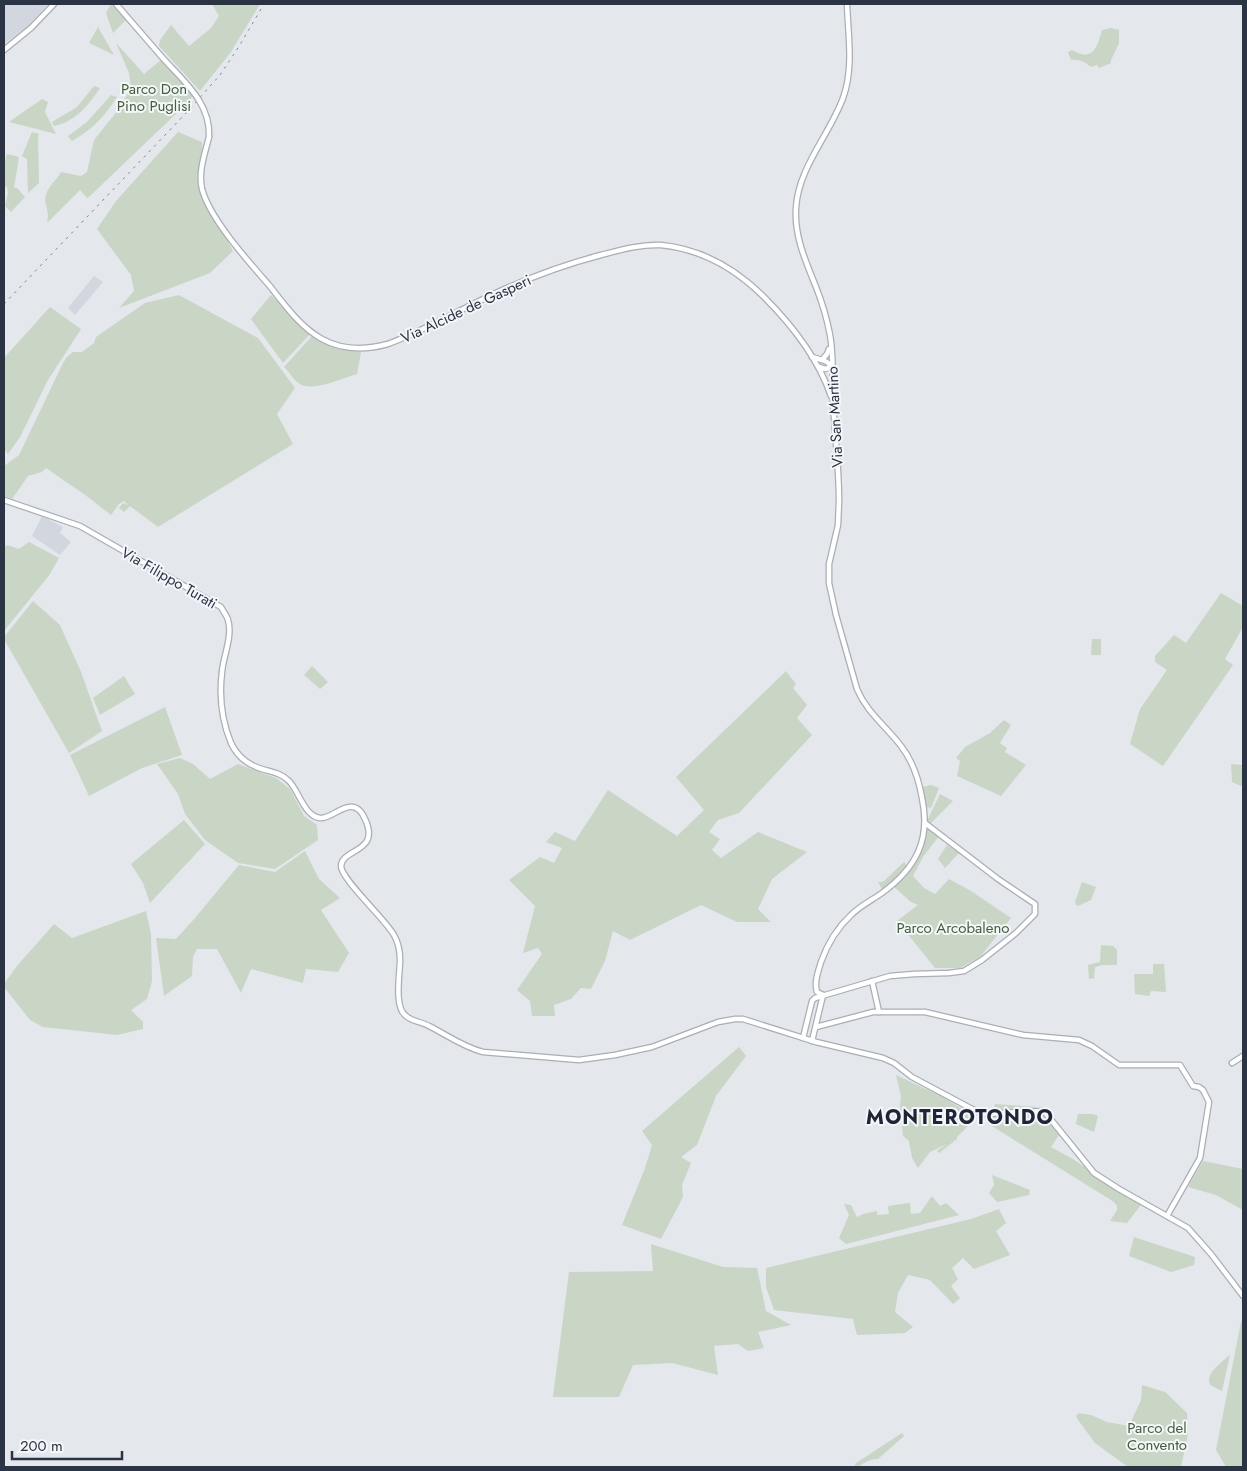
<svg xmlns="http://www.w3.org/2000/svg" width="1247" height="1471" font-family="Jost,sans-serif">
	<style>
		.built { fill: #d2d6de }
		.green { fill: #c9d6c5 }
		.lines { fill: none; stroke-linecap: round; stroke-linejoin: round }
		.secondary-casing { stroke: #a9aeb7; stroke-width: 7 }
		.secondary { stroke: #fff; stroke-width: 4.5 }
		.rail { stroke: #7d8696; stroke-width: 1; stroke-dasharray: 2.5 5; stroke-linecap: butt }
		.secondary-bridge-casing { stroke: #a9aeb7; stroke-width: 7; stroke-linecap: butt }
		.secondary-bridge { stroke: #fff; stroke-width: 4.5 }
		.labels { text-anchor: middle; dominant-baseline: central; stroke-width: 4; stroke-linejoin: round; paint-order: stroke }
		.park-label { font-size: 15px; fill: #3f6138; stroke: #f4f6f9 }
		.street-label { font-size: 15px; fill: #2b3445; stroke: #f4f6f9 }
		.district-label { font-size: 20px; font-weight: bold; letter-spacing: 1px; fill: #1d2536; stroke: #f4f6f9 }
	</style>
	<rect width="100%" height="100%" fill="#e4e7ec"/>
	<!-- built -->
	<g class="built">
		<path d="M4 4H48L25 29 4 44Z"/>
		<path d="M94 276 103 282 75 315 68 308Z"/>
		<path d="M42 516 63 527 60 533 71 542 60 555 32 536Z"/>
	</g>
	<!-- green -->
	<g class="green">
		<path d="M111 4 126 20 113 33 106 13Z"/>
		<path d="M212 4H260L231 52 200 91 159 46 160 40 171 25 189 46 211 28 219 16Z"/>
		<path d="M98 27 114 55 89 43Z"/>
		<path d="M1111 28 1119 30V43L1111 60V63L1099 68 1097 65 1091 67C1085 62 1079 59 1071 60L1068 52 1072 50C1093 62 1097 48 1102 30Z"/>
		<path d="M116 43 144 74 161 60 193 96 180 110 90 196 87 198 80 190 47 223C47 221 48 218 48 215 47 204 42 200 49 188 53 182 58 178 61 172L81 176 87 172 94 140 119 109 131 88 129 73Z"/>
		<path d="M94 86 100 88C89 105 75 122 54 126L52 122 77 107Z"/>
		<path d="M111 95 117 97C103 118 94 128 72 141L68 136 87 122Z"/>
		<path d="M42 99 48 102 45 112 56 134 9 122Z"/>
		<path d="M32 132 39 134 38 138 39 183 28 193 27 159 22 156Z"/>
		<path d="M178 132 202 142 205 198 233 251 210 273 119 308 134 291 131 275 97 229 116 201Z"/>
		<path d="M7 154 19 157 14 188H17L25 197 11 212 5 206 8 193 7 187 4 186V165Z"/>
		<path d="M179 295 258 338 295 388 277 414 293 444 158 527 130 506 124 512 119 508 123 503 128 505 124 501 119 504 111 515 88 497 46 468 42 472 28 476 12 499 4 496V466L19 455 63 363 67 357 73 352H82L94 343 96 337 145 303Z"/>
		<path d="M271 295 310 334 283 363 251 319Z"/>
		<path d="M50 307 81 329 48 380 20 437 8 454 4 449V358Z"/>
		<path d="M312 336C329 347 341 349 361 352L357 374C342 378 310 394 297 382 292 378 289 371 284 367Z"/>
		<path d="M29 542 59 558 50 574 4 631V548L7 545 19 549Z"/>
		<path d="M1221 593 1243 606V627L1225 659 1233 665 1163 766 1130 744 1140 709 1167 670 1155 662V656L1174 635 1186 643Z"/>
		<path d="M33 601 60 625 81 672 102 731 69 753 4 639V637Z"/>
		<path d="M1092 639H1101V655H1091Z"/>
		<path d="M312 666 328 682 320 689 304 675Z"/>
		<path d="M786 671 796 684 793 688 807 705 797 718 812 735 739 813 718 820 709 832 720 839 712 850 721 858 758 832 807 852 772 879 758 909 771 922H737L701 905 630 940 613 931 605 961 591 989 581 988 571 999 554 1005 555 1016H532L530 1001 517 990 542 954 538 948 523 953 535 906 509 880 540 857 554 863 562 848 546 842 555 832 575 841 608 790 677 836 704 810 676 777Z"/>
		<path d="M124 676 135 694 100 715 93 698Z"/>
		<path d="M165 707 182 755 142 768 89 796 70 755Z"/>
		<path d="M1004 720 1011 725 1000 743 1007 748 1005 752 1026 765 1001 796 957 776 960 761 956 758 965 747 990 733Z"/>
		<path d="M180 758 193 764 210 779 238 764 276 778 290 789 304 816 317 825 318 840 275 869 238 863 205 840 185 814 178 794 157 764Z"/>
		<path d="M1231 764 1243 765V784L1241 786 1232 782Z"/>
		<path d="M931 785 939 788 931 808 926 807 923 787Z"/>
		<path d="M940 794 953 801 930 824 928 823 939 836 923 857 913 876 924 888 935 894 949 879 971 891 1011 918 980 957 960 968H935L897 921 918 905 911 902 893 886 922 848 927 821Z"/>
		<path d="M184 820 205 844 150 903 143 883 131 864Z"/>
		<path d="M947 845 959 853 945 868 938 859Z"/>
		<path d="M305 851 319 879 340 898 321 910 349 953 338 972 306 969 303 983 251 969 241 993 217 949H197L193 957 192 976 164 996 156 938 176 939 195 918 239 865 275 872Z"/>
		<path d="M904 862 907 866 895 880 883 891 878 882H883Z"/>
		<path d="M1082 882 1096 887 1091 900 1078 906 1076 905 1075 902Z"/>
		<path d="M146 911 151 934 152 981 147 999 131 1010 143 1022V1029L117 1035 43 1027 30 1020 4 987V984L17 966 54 924 72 938Z"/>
		<path d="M1101 945 1113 946 1117 950V965H1102L1095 967 1094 978 1089 979 1088 965 1100 962Z"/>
		<path d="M1153 964H1164L1166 992 1151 991 1149 996 1135 994 1134 974H1153Z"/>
		<path d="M739 1047 746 1056 716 1096 697 1145 681 1157 691 1163 682 1185 683 1197 661 1239 622 1225 645 1168 652 1145 642 1131Z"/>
		<path d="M896 1075 943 1097 976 1118 957 1137V1139L939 1153 937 1151 947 1144 930 1152 918 1168 912 1158 909 1141 903 1136 900 1105 901 1096Z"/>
		<path d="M995 1104 1036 1107 1035 1110H994Z"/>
		<path d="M1078 1114H1093L1098 1116 1094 1132 1076 1124Z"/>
		<path d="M1044 1115 1059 1135 1051 1147 1073 1159 1141 1205 1127 1223 1110 1221 1117 1210V1206L1114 1202 987 1123 989 1118 994 1116 1005 1120 1007 1117Z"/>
		<path d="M1203 1161 1243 1169V1210L1216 1195 1188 1187Z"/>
		<path d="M992 1175 1030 1190 1029 1195 997 1202 989 1193 994 1185Z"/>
		<path d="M932 1196 940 1206 946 1203 959 1215 846 1244 839 1238 849 1215 844 1204 851 1205 857 1217 863 1214 877 1211V1215L889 1214 888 1206 909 1203H910L911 1214 920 1213Z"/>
		<path d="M999 1209 1006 1223 996 1231 1010 1255 974 1269 963 1258 952 1268 958 1279 951 1286 960 1298 953 1304 930 1280 908 1275 898 1293 895 1312 913 1327 905 1333 857 1335 853 1319 774 1310 766 1287V1268L971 1219Z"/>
		<path d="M1134 1237 1195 1257 1194 1265 1171 1272 1129 1256Z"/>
		<path d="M651 1244 723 1267 757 1268 766 1311 791 1325 758 1332 764 1348 748 1351 738 1344 714 1346 718 1375 672 1363 633 1365 619 1397H553L569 1272 653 1271Z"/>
		<path d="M1243 1321V1467H1226L1216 1450 1241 1322Z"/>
		<path d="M1230 1355 1222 1391 1210 1385C1205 1373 1222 1362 1230 1355Z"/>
		<path d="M1142 1385 1165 1392 1187 1413 1188 1434 1181 1467H1128L1095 1443 1078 1420 1076 1416 1079 1413 1091 1415 1107 1422 1129 1426 1141 1400Z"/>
		<path d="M902 1433 904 1436 878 1459C865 1459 864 1466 854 1467L856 1463Z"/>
	</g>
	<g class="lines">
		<defs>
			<g id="secondary">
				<path d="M116 4 161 56"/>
				<path d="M4 50 31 28 54 4"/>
				<path d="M209 137C205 153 198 172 202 189 210 219 248 261 269 285 284 304 300 327 322 339 342 350 366 350 388 344 426 330 461 309 498 292 531 277 566 264 601 255 620 250 641 244 661 245 701 249 736 269 764 297 791 324 818 358 831 396"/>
				<path d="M812 357 822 360 827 354 829 349"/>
				<path d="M819 367 825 369 832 367 827 362 822 360"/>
				<path d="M4 500 80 526 221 607C223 611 227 616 228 620 233 636 223 657 222 672 219 696 222 721 231 743 237 756 248 765 262 769 272 772 281 773 289 781 299 791 304 816 320 818 333 820 353 791 365 819 381 853 342 848 341 866 341 879 386 920 394 935 398 942 400 952 400 960 400 973 394 1006 405 1015 410 1021 422 1022 429 1026 447 1035 463 1047 483 1052L579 1060 615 1055 652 1047 718 1022 735 1019H743L816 1042 883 1058 894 1063 912 1077 974 1110 985 1114 1044 1111 1094 1173 1119 1189 1188 1228 1211 1254 1243 1296"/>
				<path d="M872 981 879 1012"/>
				<path d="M823 995 817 992C814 982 818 972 821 962 827 945 837 928 851 915 860 906 872 900 882 893 916 868 931 840 922 798 919 781 912 760 901 746 886 726 867 713 857 689L836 615 829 583V564L838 525 839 501C839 468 835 435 833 403 832 380 834 357 830 335 827 319 822 302 816 287 806 262 794 236 796 208 798 168 830 134 843 98 854 68 848 34 847 4"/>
				<path d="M816 1027 873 1012H925L1023 1035 1079 1040 1092 1046 1119 1065H1180L1193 1086 1199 1087 1203 1090 1209 1102 1200 1158 1167 1216"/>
				<path d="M803 1038 812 1001 815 998 890 976 914 974 949 973 964 971 982 960 1016 933 1035 914V904L998 879 925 823"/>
				<path d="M812 1041 823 995"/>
				<path d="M1232 1063 1243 1056"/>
			</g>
		</defs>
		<!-- secondary casing -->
		<use href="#secondary" class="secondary-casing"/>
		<!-- secondary -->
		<use href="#secondary" class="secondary"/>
		<!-- rail -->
		<path class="rail" d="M4 304 187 112 220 75 238 48 264 4"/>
		<defs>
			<path id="secondary-bridge" d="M161 56C182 80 211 102 209 137"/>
		</defs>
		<!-- secondary-bridge casing -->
		<use href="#secondary-bridge" class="secondary-bridge-casing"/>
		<!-- secondary-bridge -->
		<use href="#secondary-bridge" class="secondary-bridge"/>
	</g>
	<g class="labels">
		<!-- park labels -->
		<g class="park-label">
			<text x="154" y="89">Parco Don<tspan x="154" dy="17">Pino Puglisi</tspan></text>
			<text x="953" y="928">Parco Arcobaleno</text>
			<text x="1157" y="1428">Parco del<tspan x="1157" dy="17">Convento</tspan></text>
		</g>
		<!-- street labels -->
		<g class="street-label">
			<text transform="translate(466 309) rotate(-25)">Via Alcide de Gasperi</text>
			<text transform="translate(835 417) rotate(-93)">Via San Martino</text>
			<text transform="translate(169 578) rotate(30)">Via Filippo Turati</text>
		</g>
		<!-- district labels -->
		<g class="district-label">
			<text x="960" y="1117">MONTEROTONDO</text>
		</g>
	</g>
	<!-- border -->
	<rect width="1247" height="1471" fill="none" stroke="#2b3445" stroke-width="10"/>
	<!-- scale -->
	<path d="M12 1451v8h110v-8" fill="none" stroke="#2b3445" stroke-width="2.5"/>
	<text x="20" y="1451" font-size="15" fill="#2b3445" stroke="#f4f6f9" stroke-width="4" paint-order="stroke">200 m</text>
</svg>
